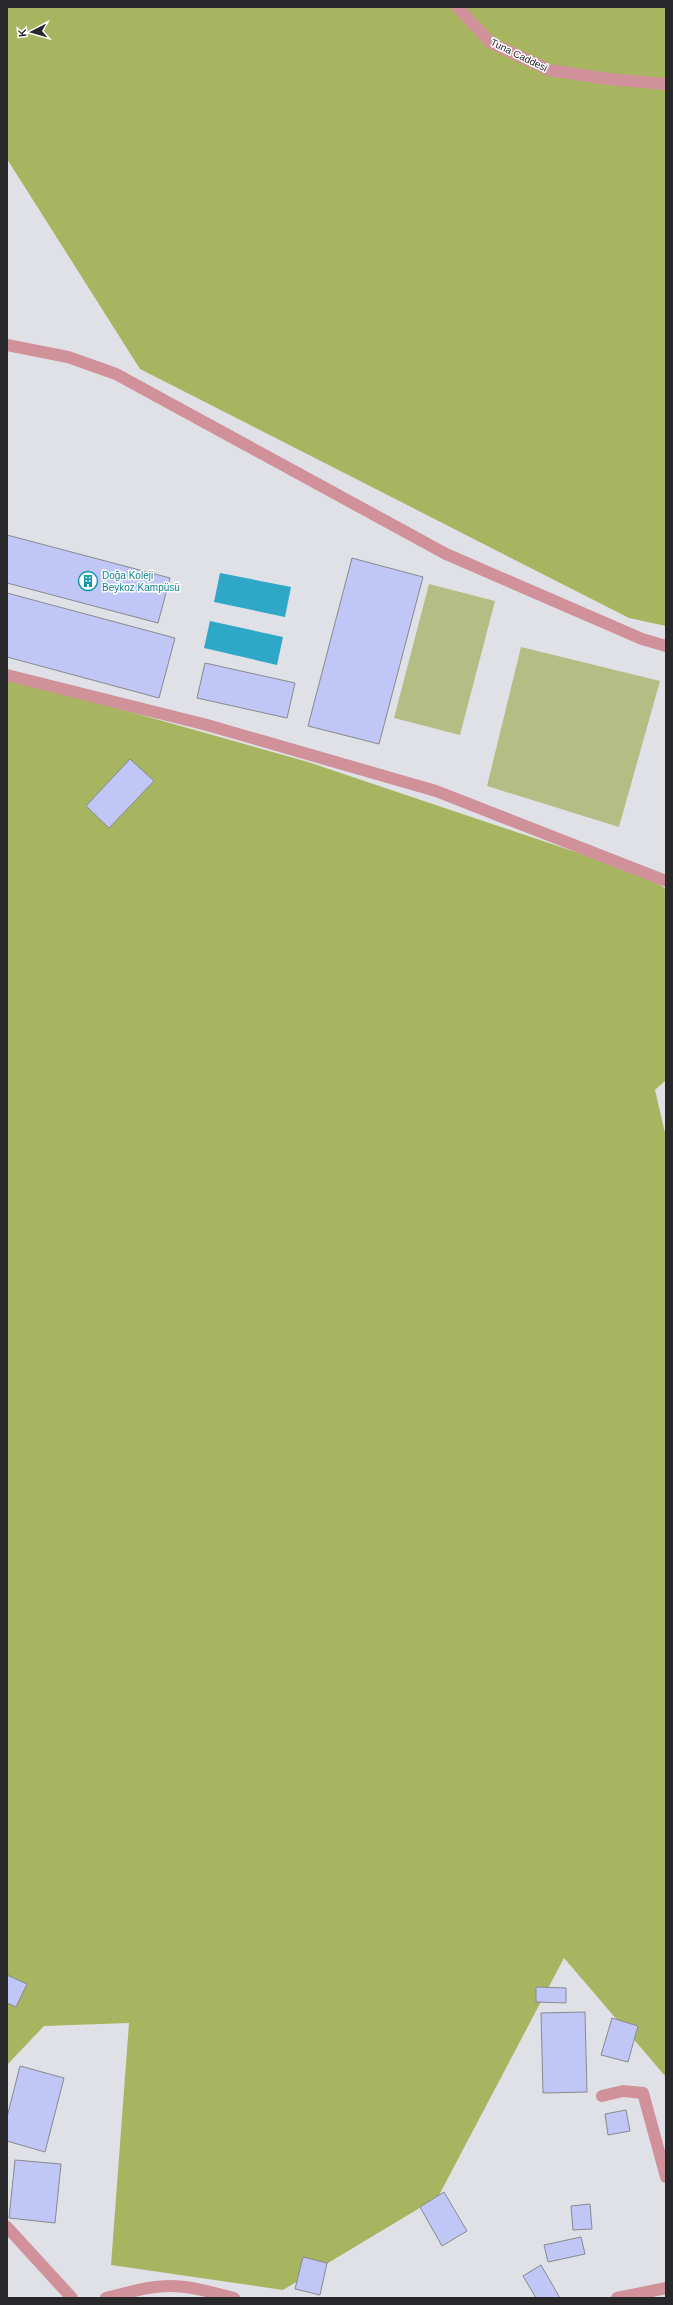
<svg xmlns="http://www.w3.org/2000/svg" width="673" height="2305" font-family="Arial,sans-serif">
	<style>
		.green { fill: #b4be84 }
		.forest { fill: #a8b560 }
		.water { fill: #2fa7c6 }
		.building { fill: #c0c6f5; stroke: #89898f }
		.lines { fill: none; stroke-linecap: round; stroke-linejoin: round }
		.minor { stroke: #d0919a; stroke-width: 12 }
		.labels { text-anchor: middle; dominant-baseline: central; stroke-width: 3; stroke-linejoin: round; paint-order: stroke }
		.street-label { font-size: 10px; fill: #28282b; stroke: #fff }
		.culture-label { font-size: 10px; fill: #0d838f; stroke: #fff; text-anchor: start }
	</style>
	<rect width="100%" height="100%" fill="#e0e1e7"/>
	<!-- green -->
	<g class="green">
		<path d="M429 584 495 601 460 735 394 718Z"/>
		<path d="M521 647 660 681 619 827 487 786Z"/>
	</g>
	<!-- forest -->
	<g class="forest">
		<path d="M7 7H666V626L629 618 140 369 7 159Z"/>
		<path d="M7 677 308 762 647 876 666 889V1080L655 1090 666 1137V2077L564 1958 438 2197 283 2290 111 2265 129 2023 44 2026 7 2065Z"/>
	</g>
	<!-- water -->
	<g class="water">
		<path d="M220 573 291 587 285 617 214 602Z"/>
		<path d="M210 621 283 637 277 665 204 648Z"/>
	</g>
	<!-- building -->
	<g class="building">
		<path d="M7 535 170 578 158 623 7 583Z"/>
		<path d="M352 558 423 577 379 744 308 726Z"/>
		<path d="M7 593 175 638 159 698 7 657Z"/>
		<path d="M205 663 295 683 287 718 197 698Z"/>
		<path d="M130 759 154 781 109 828 86 806Z"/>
		<path d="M7 1975 27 1984 16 2007 7 2003Z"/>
		<path d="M536 1987 566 1988V2003L536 2002Z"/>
		<path d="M585 2012 587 2092 543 2093 541 2013Z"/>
		<path d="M612 2018 638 2026 628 2062 601 2055Z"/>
		<path d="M20 2066 64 2078 45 2152 7 2141V2117Z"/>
		<path d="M626 2110 630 2131 608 2135 605 2114Z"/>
		<path d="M15 2160 61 2164 55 2223 9 2218Z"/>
		<path d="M444 2192 467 2231 442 2246 420 2207Z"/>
		<path d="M590 2204 592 2229 573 2230 571 2206Z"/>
		<path d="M581 2237 585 2254 548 2262 544 2245Z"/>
		<path d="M303 2257 327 2263 320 2295 295 2289Z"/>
		<path d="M541 2265 560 2298H536L523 2276Z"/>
	</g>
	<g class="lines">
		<!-- minor -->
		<g class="minor">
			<path d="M457 7 491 43 549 70 608 79 666 84"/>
			<path d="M7 345 68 357 116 374 446 554 642 639 666 646"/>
			<path d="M7 675 207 725 436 791 666 881"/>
			<path d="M602 2096 623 2091 643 2093 666 2177"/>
			<path d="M7 2227 72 2298"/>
			<path d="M106 2298C127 2293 148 2286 170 2286 192 2286 213 2293 234 2298"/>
			<path d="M617 2298 666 2288"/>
		</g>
	</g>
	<!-- icons -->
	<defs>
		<symbol id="building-ring" viewBox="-11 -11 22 22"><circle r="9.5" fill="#fff" stroke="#0f9aa8" stroke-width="1.5"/><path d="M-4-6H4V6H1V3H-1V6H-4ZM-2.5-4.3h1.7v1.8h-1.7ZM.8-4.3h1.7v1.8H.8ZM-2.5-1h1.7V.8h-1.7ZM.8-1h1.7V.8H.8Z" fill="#0f9aa8"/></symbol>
	</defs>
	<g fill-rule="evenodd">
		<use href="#building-ring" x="77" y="570" width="22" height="22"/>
	</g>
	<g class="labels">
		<!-- street labels -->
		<g class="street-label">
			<text transform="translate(519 55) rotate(26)">Tuna Caddesi</text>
		</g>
		<!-- culture labels -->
		<g class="culture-label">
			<text x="102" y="575">Doğa Koleji<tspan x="102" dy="12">Beykoz Kampüsü</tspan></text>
		</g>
	</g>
	<!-- border -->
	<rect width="673" height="2305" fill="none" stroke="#28282b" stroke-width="16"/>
	<!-- north arrow -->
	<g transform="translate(32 32) rotate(264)" stroke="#ffffff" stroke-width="3" paint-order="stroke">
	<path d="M0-3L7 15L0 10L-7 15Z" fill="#28282b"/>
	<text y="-6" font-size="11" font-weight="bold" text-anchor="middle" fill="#28282b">K</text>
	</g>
</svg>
